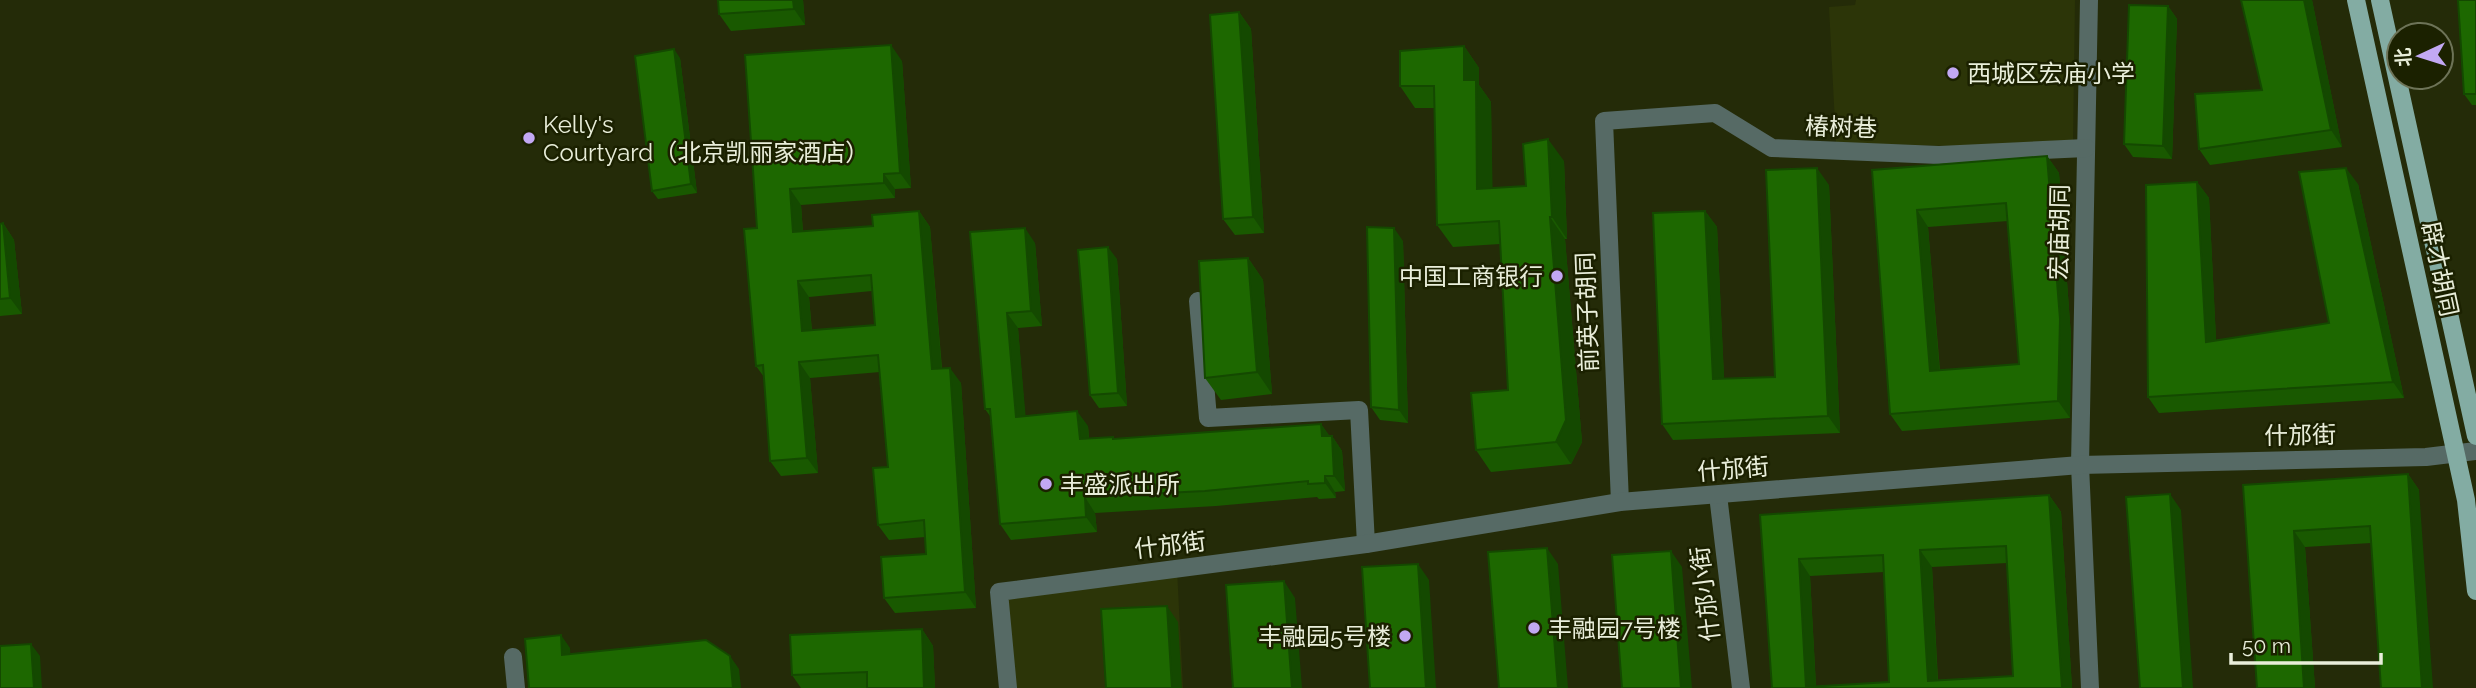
<svg xmlns="http://www.w3.org/2000/svg" width="2476" height="688" font-family="Raleway,'Noto Sans SC',sans-serif">
	<style>
		.built { fill: #2c3508 }
		.lines { fill: none; stroke-linecap: round; stroke-linejoin: round }
		.minor { stroke: #566a65; stroke-width: 18 }
		.major { stroke: #83aca3; stroke-width: 18 }
		.wall { fill: #195900; fill-rule: evenodd }
		.shaded-wall { fill: #144900 }
		.building { fill: #1d6800; stroke: #144900; stroke-width: 2; fill-rule: evenodd }
		.poi-dot { fill: #c2a8f3; stroke: #1b2100; stroke-width: 2.5 }
		.labels { text-anchor: middle; dominant-baseline: central; stroke-width: 5; stroke-linejoin: round; paint-order: stroke }
		.poi-label { font-size: 24px; fill: #e9eeda; stroke: #1b2100; text-anchor: start }
		.street-label { font-size: 24px; fill: #e9eeda; stroke: #1b2100 }
	</style>
	<rect width="100%" height="100%" fill="#242b08"/>
	<!-- built -->
	<g class="built">
		<path d="M1856 0H2075L2073 140 1956 146 1836 143 1829 7 1855 5Z"/>
		<path d="M1177 569 1183 688H1008L999 592Z"/>
	</g>
	<g class="lines">
		<!-- minor -->
		<g class="minor">
			<path d="M2089 0 2080 465 2090 688"/>
			<path d="M1198 301 1208 418 1359 410 1366 544"/>
			<path d="M1718 495 1741 688"/>
			<path d="M1620 502 1604 121 1715 113 1772 148 1939 155 2086 148"/>
			<path d="M513 657 516 688"/>
			<path d="M1008 688 999 592 1366 544 1620 502 2080 465 2426 457 2476 451"/>
		</g>
		<!-- major -->
		<g class="major">
			<path d="M2356 0 2466 500 2476 591"/>
			<path d="M2380 0 2476 436"/>
		</g>
	</g>
	<!-- wall -->
	<g class="wall">
		<path d="M718 0H803L805 25 731 31 719 14Z"/>
		<path d="M2241 0H2312L2342 147 2210 165 2199 149 2262 90Z"/>
		<path d="M2476 0V105H2472L2464 94Z"/>
		<path d="M2168 6 2177 19 2172 159 2133 157 2124 144Z"/>
		<path d="M1239 12 1251 29 1264 233 1235 235 1223 219Z"/>
		<path d="M1464 46 1479 68V85L1491 102 1492 188 1526 186 1564 161 1567 239H1565L1582 442 1571 464 1491 472 1476 450 1508 390 1500 244 1453 247 1437 225 1434 108H1415L1400 86Z"/>
		<path d="M680 58 697 193 658 199 652 191Z"/>
		<path d="M902 61 911 188 895 189V198L801 205 803 232 873 226 919 211 930 227 942 368 961 383 976 608 895 613 884 598 926 554 925 537 889 540 878 525 888 467 880 372 810 378 818 473 781 476 770 461 764 377 756 366 757 228ZM872 291 875 325 812 331 809 297Z"/>
		<path d="M2047 156 2059 173 2071 336 2070 418 1902 431 1890 414 1872 170ZM2008 221 2019 364 1940 370 1928 227Z"/>
		<path d="M2197 182 2209 198 2216 340 2329 323 2358 184 2404 398 2159 413 2148 397Z"/>
		<path d="M1829 185 1840 433 1673 440 1662 424 1705 211 1717 227 1724 379 1775 377Z"/>
		<path d="M3 223 14 240 22 314 0 316V224Z"/>
		<path d="M970 232 1035 243 1042 326 1018 328 1025 416 1088 426 1089 438 1115 439 1321 424 1329 436H1332L1342 451 1345 491 1335 492 1336 498 1319 499 1317 497 1216 506 1095 513 1097 532 1011 540 1000 524 990 416 985 409Z"/>
		<path d="M1403 241 1408 423 1380 420 1371 407Z"/>
		<path d="M1248 258 1263 280 1272 394 1221 400 1205 378Z"/>
		<path d="M1117 259 1127 406 1099 408 1090 395Z"/>
		<path d="M2408 474 2419 490 2371 543 2305 547 2315 688H2257L2243 485Z"/>
		<path d="M2049 495 2061 512 2072 688H1772L1760 515ZM2007 563 2013 676 1938 680 1932 567ZM1884 572 1889 682 1816 686 1810 576Z"/>
		<path d="M922 629 933 646 935 688H801L792 675Z"/>
	</g>
	<!-- shaded-wall -->
	<g class="shaded-wall">
		<path d="M793 0H803L805 25 794 9Z"/>
		<path d="M2304 0H2312L2342 147 2331 130Z"/>
		<path d="M2168 6 2177 19 2172 159 2163 146Z"/>
		<path d="M1239 12 1251 29 1264 233 1253 217Z"/>
		<path d="M891 45 902 61 911 188 900 173Z"/>
		<path d="M1464 46 1479 68V85L1491 102 1493 211 1477 189 1464 80Z"/>
		<path d="M674 49 680 58 697 193 691 184Z"/>
		<path d="M1548 139 1564 161 1567 239 1552 217Z"/>
		<path d="M2047 156 2059 173 2071 336 2070 418 2058 401Z"/>
		<path d="M1817 168 1829 185 1840 433 1828 416Z"/>
		<path d="M2346 168 2358 184 2404 398 2393 382Z"/>
		<path d="M884 174 895 189V198L884 183Z"/>
		<path d="M2197 182 2209 198 2217 358 2206 342Z"/>
		<path d="M790 189 801 205 804 248 793 232Z"/>
		<path d="M1917 210 1928 227 1941 388 1930 371Z"/>
		<path d="M919 211 930 227 943 385 932 369Z"/>
		<path d="M1705 211 1717 227 1725 396 1713 379Z"/>
		<path d="M1550 217 1565 239 1582 442 1571 464 1556 442Z"/>
		<path d="M3 223 14 240 22 314 10 298Z"/>
		<path d="M1025 228 1035 243 1042 326 1031 311Z"/>
		<path d="M1394 228 1403 241 1408 423 1399 410Z"/>
		<path d="M1108 247 1117 259 1127 406 1118 393Z"/>
		<path d="M1248 258 1263 280 1272 394 1257 372Z"/>
		<path d="M798 281 809 297 813 347 802 331Z"/>
		<path d="M1007 313 1018 328 1027 432 1016 417Z"/>
		<path d="M799 362 810 378 818 473 807 458Z"/>
		<path d="M950 368 961 383 976 608 965 592Z"/>
		<path d="M1077 411 1088 426 1090 454 1080 439Z"/>
		<path d="M1321 424 1332 439V436L1342 451 1345 491 1334 476 1322 436Z"/>
		<path d="M2408 474 2419 490 2433 688H2422Z"/>
		<path d="M1325 476 1335 492 1336 498 1325 483Z"/>
		<path d="M2170 494 2181 510 2193 688H2183Z"/>
		<path d="M2049 495 2061 512 2072 688H2062Z"/>
		<path d="M1085 497 1095 513 1097 532 1086 517Z"/>
		<path d="M2294 531 2305 547 2315 688H2304Z"/>
		<path d="M1547 548 1558 564 1568 688H1558Z"/>
		<path d="M1920 550 1932 567 1938 688 1928 681Z"/>
		<path d="M1671 551 1682 567 1692 688H1681Z"/>
		<path d="M1799 559 1810 576 1816 688 1806 687Z"/>
		<path d="M1418 564 1429 580 1436 688H1426Z"/>
		<path d="M1284 581 1295 598 1302 688H1292Z"/>
		<path d="M1167 606 1178 622 1182 688H1172Z"/>
		<path d="M922 629 933 646 935 688H924Z"/>
		<path d="M561 635 570 648 571 668 562 655Z"/>
		<path d="M31 644 40 656 42 688H34Z"/>
		<path d="M730 656 739 669 741 688H733Z"/>
	</g>
	<!-- building -->
	<g class="building">
		<path d="M718 0H793L794 9 719 14Z"/>
		<path d="M2241 0H2304L2331 130 2199 149 2195 94 2262 90Z"/>
		<path d="M2458 0H2476V94H2464Z"/>
		<path d="M2129 5 2168 6 2163 146 2124 144Z"/>
		<path d="M1239 12 1253 217 1223 219 1210 15Z"/>
		<path d="M891 45 900 173 884 174V183L790 189 793 232 873 226 872 215 919 211 932 369 950 368 965 592 884 598 881 557 926 554 924 520 878 525 873 468 888 467 878 355 799 362 807 458 770 461 763 365 756 366 744 229 757 228 745 55ZM871 275 875 325 802 331 798 281Z"/>
		<path d="M1464 46V80H1476L1477 189 1526 186 1523 144 1548 139 1552 217H1550L1566 420 1556 442 1476 450 1471 393 1508 390 1499 221 1437 225 1434 86H1400V51Z"/>
		<path d="M674 49 691 184 652 191 635 56Z"/>
		<path d="M2047 156 2060 319 2058 401 1890 414 1872 170ZM2006 203 2019 364 1930 371 1917 210Z"/>
		<path d="M1817 168 1828 416 1662 424 1653 213 1705 211 1713 379 1775 377 1766 170Z"/>
		<path d="M2346 168 2393 382 2148 397 2146 185 2197 182 2206 342 2329 323 2299 172Z"/>
		<path d="M3 223 10 298 0 299V224Z"/>
		<path d="M1367 227 1394 228 1399 410 1371 407Z"/>
		<path d="M1025 228 1031 311 1007 313 1016 417 1077 411 1080 439 1113 437V439L1321 424 1322 436H1332L1334 476H1325V483L1308 484V481L1205 491 1085 497 1086 517 1000 524 990 409H985L970 232Z"/>
		<path d="M1108 247 1118 393 1090 395 1078 250Z"/>
		<path d="M1248 258 1257 372 1205 378 1199 261Z"/>
		<path d="M2408 474 2422 688H2381L2370 526 2294 531 2304 688H2257L2243 485Z"/>
		<path d="M2170 494 2183 688H2140L2126 497Z"/>
		<path d="M2049 495 2062 688H1772L1760 515ZM2006 546 2013 676 1928 681 1920 550ZM1883 555 1889 682 1806 687 1799 559Z"/>
		<path d="M1547 548 1558 688H1499L1488 552Z"/>
		<path d="M1671 551 1681 688H1622L1612 555Z"/>
		<path d="M1418 564 1426 688H1370L1362 567Z"/>
		<path d="M1284 581 1292 688H1233L1226 585Z"/>
		<path d="M1167 606 1172 688H1106L1101 609Z"/>
		<path d="M922 629 924 688H867V672L792 675 790 635Z"/>
		<path d="M561 635 562 655 706 640 730 656 733 688H529L525 639Z"/>
		<path d="M31 644 34 688H0V646Z"/>
	</g>
	<!-- markers -->
	<g class="poi-dot">
		<circle cx="1953" cy="73" r="7"/>
		<circle cx="529" cy="138" r="7"/>
		<circle cx="1557" cy="276" r="7"/>
		<circle cx="1046" cy="484" r="7"/>
		<circle cx="1534" cy="628" r="7"/>
		<circle cx="1405" cy="636" r="7"/>
	</g>
	<g class="labels">
		<!-- poi labels -->
		<g class="poi-label">
			<text x="1967" y="73">西城区宏庙小学</text>
			<text x="543" y="124">Kelly's<tspan x="543" dy="28">Courtyard（北京凯丽家酒店）</tspan></text>
			<text x="1543" y="276" text-anchor="end">中国工商银行</text>
			<text x="1060" y="484">丰盛派出所</text>
			<text x="1548" y="628">丰融园7号楼</text>
			<text x="1391" y="636" text-anchor="end">丰融园5号楼</text>
		</g>
		<!-- street labels -->
		<g class="street-label">
			<text transform="translate(1841 127) rotate(2)">椿树巷</text>
			<text transform="translate(2059 232) rotate(-89)">宏庙胡同</text>
			<text transform="translate(2440 269) rotate(78)">辟才胡同</text>
			<text transform="translate(1587 312) rotate(-92)">前英子胡同</text>
			<text transform="translate(2300 435) rotate(-1)">什邡街</text>
			<text transform="translate(1733 469) rotate(-5)">什邡街</text>
			<text transform="translate(1170 545) rotate(-7)">什邡街</text>
			<text transform="translate(1705 594) rotate(-97)">什邡小街</text>
		</g>
	</g>
	<!-- north arrow -->
	<g transform="translate(2420 56) rotate(266)"><circle r="33" fill="#1b2100" stroke="#6d7357" stroke-width="2"/>
	<path d="M0-5L12 26L0 18L-12 26Z" fill="#c2a8f3"/>
	<text y="-10" font-size="19" font-weight="bold" text-anchor="middle" fill="#e9eeda">北</text>
	</g>
	<!-- scale -->
	<path d="M2231 653v10h150v-10" fill="none" stroke="#e9eeda" stroke-width="3.5"/>
	<text x="2242" y="653" font-size="21" fill="#e9eeda" stroke="#1b2100" stroke-width="5" paint-order="stroke">50 m</text>
</svg>
